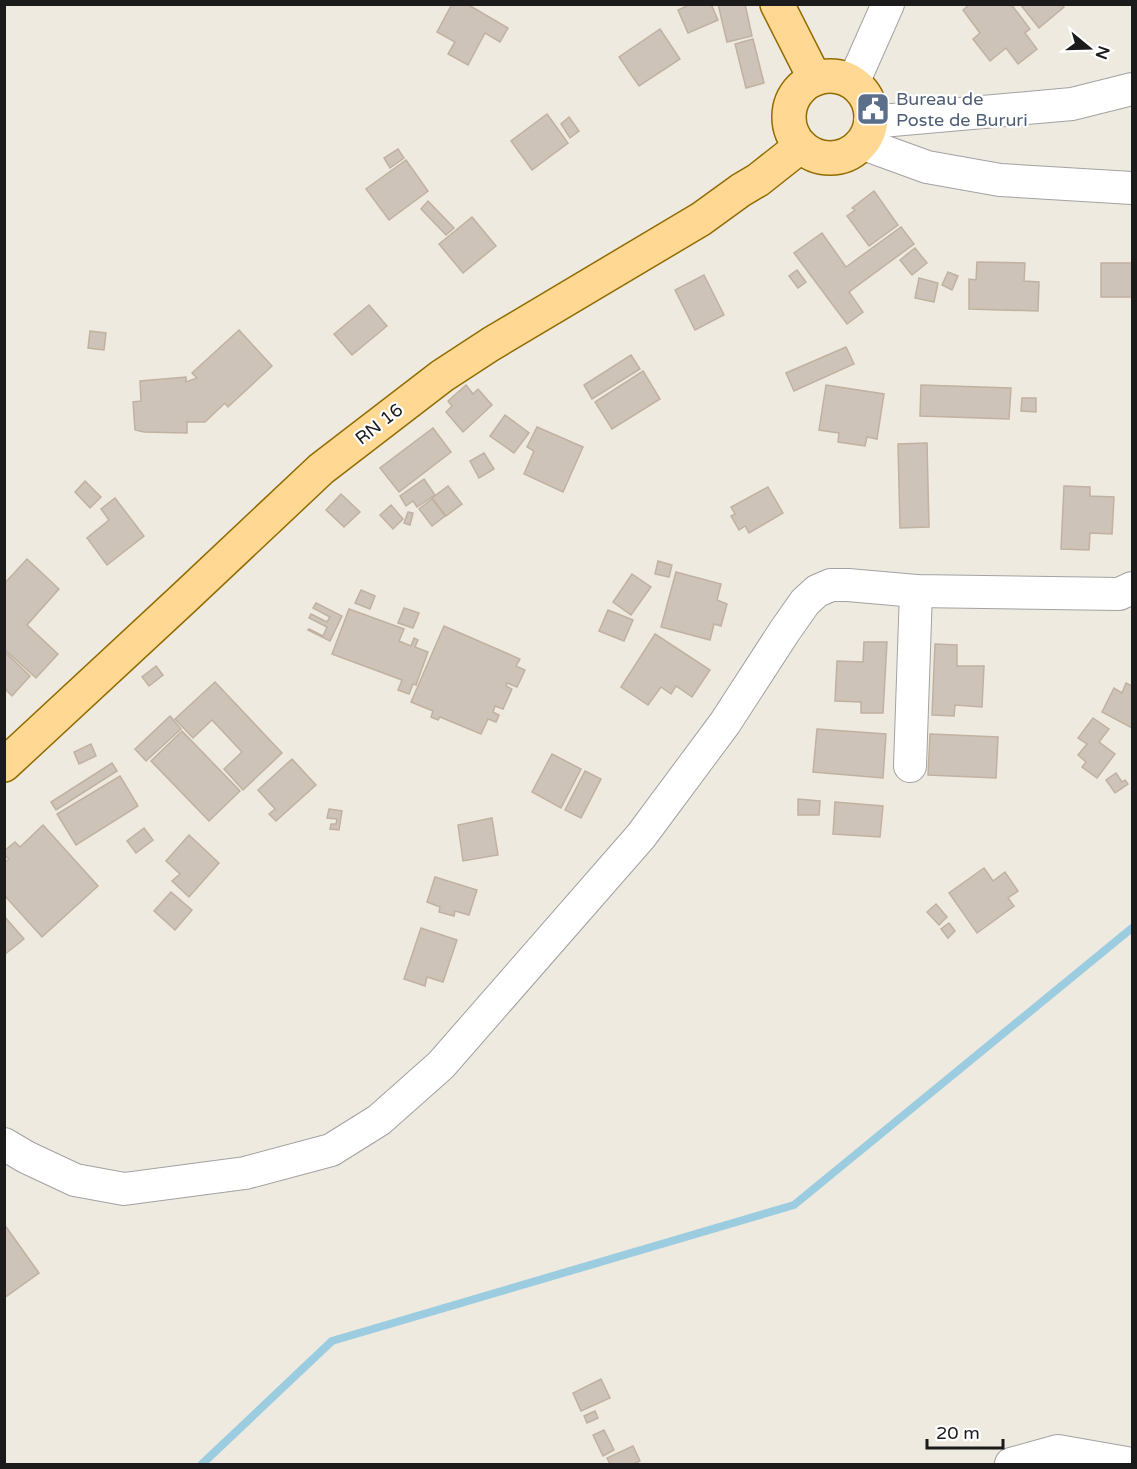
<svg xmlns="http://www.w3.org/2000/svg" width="1137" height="1469" font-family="'Varela Round',sans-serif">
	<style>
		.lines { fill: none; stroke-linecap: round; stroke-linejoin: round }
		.stream { stroke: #9bcce0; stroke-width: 8 }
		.building { fill: #cec3b8; stroke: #c1b1a0; stroke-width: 1.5 }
		.minor-casing { stroke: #a2a2a2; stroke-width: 34 }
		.major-casing { stroke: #926c00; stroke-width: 36 }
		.minor { stroke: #fff; stroke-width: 32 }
		.major { stroke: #ffd893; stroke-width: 33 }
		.labels { text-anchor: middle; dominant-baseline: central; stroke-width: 4.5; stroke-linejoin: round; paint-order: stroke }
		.service-label { font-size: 18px; fill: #4e5e75; stroke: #fff; text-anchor: start }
		.street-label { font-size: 18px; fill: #1b1b1b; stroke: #fff }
	</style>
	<rect width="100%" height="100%" fill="#eeeadf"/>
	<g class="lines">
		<!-- stream -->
		<path class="stream" d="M202 1464 332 1341 794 1205 1132 928"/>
	</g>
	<!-- building -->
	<g class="building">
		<path d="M452 4H467L508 28 500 42 485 33 468 65 448 54 455 42 437 32Z"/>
		<path d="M691 4H711L718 20 688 33 678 10Z"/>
		<path d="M718 4H745L752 36 727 42Z"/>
		<path d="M970 4H1011L1030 29 1025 33 1037 49 1018 64 1006 48 990 61 973 39 980 33 963 10Z"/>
		<path d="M1020 4H1062L1064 7 1039 28Z"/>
		<path d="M660 29 680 59 639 86 619 57Z"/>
		<path d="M753 39 764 83 746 88 735 44Z"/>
		<path d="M547 114 568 143 532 170 511 141Z"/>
		<path d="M569 117 579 131 570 138 561 124Z"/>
		<path d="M398 149 404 158 390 168 384 158Z"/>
		<path d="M406 160 428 191 389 220 366 189Z"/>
		<path d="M874 191 898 225 869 246 847 216 855 210 852 208Z"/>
		<path d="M428 201 454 228 446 235 421 209Z"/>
		<path d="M472 217 496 246 463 273 439 244Z"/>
		<path d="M901 227 914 244 849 292 863 312 847 324 794 253 822 233 846 267Z"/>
		<path d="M915 248 927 263 912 275 900 260Z"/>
		<path d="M977 262 1025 263 1024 281 1039 282 1038 311 969 309V279L976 280Z"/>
		<rect x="1101" y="263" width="31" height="34"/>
		<path d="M797 270 806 282 798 288 789 276Z"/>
		<path d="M948 272 958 276 952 290 942 285Z"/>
		<path d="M704 275 724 315 695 330 675 290Z"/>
		<path d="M919 278 938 283 934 302 915 298Z"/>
		<path d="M369 305 387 326 352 355 334 334Z"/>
		<path d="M239 330 272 366 228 407 225 403 205 422H187V433L144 432 135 430 133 402 141 401 140 381 186 377V382L197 378 192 373Z"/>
		<path d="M90 331 106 333 104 350 88 348Z"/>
		<path d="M846 347 854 364 794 391 786 373Z"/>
		<path d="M631 355 640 369 592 399 584 385Z"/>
		<path d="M643 371 660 399 612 429 595 402Z"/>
		<path d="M466 385 473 394 478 389 492 405 463 432 446 412 452 406 448 401Z"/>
		<path d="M826 385 884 394 877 439 867 437 865 446 838 442 839 433 819 430Z"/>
		<path d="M921 385 1011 388 1009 419 920 416Z"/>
		<path d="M1022 398H1036V412L1021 411Z"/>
		<path d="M505 415 529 433 514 453 490 436Z"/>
		<path d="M537 427 583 447 563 492 524 474 534 451 527 447Z"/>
		<path d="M433 428 451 452 399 492 380 468Z"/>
		<path d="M927 443 929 527 900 528 898 444Z"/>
		<path d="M484 453 494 469 479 478 470 461Z"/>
		<path d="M424 479 435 495 417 507 413 501 406 506 400 496Z"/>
		<path d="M85 481 101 497 90 508 75 492Z"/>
		<path d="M448 486 462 504 446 516 432 498Z"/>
		<path d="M1064 486 1090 487V496L1114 497 1112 534 1090 533 1089 550 1061 549Z"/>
		<path d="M768 487 783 513 749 533 745 526 739 530 731 516 735 514 731 507Z"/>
		<path d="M341 494 360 512 344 527 326 510Z"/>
		<path d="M115 498 144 536 107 565 87 538 109 520 101 509Z"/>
		<path d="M432 499 445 516 432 526 419 509Z"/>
		<path d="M391 505 403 519 393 529 380 515Z"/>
		<path d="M408 512 413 513 410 525 404 523Z"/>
		<path d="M27 559 59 589 27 625 58 654 36 678 4 649V584Z"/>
		<path d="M658 561 672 565 669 577 655 574Z"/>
		<path d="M676 572 721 584 717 600 727 604 721 626 714 624 710 640 661 627Z"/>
		<path d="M632 574 651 587 631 615 613 602Z"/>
		<path d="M361 590 375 596 370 609 355 603Z"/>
		<path d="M316 603 342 616 330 641 308 630 309 629 323 636 327 627 309 618 311 614 327 622 330 617 313 608Z"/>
		<path d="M404 608 419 613 413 628 398 623Z"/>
		<path d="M349 609 404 629 399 641 411 646 414 638 418 640 415 647 428 652 416 685 413 684 409 694 398 690 402 680 332 654Z"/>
		<path d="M608 610 633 620 624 641 599 631Z"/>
		<path d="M444 626 520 659 516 666 525 670 517 687 507 683 506 686 512 689 503 709 495 706 493 712 499 715 496 722 488 719 481 734 440 717 438 720 431 717 433 711 411 702Z"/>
		<path d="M655 634 710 670 692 697 676 686 671 694 661 687 648 705 621 687Z"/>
		<path d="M864 642H887L883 713H861V702L835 701 837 661 863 662Z"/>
		<path d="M935 644 957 645V666H984L982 707 955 705 954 716 932 715Z"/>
		<path d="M4 651 30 676 12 696 4 688Z"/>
		<path d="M156 666 163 675 149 686 142 677Z"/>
		<path d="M215 682 282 753 243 790 224 769 242 752 212 720 193 738 175 719Z"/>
		<path d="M1126 683 1132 686V728L1102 712 1114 688 1122 693Z"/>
		<path d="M170 716 181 729 146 761 135 749Z"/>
		<path d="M1093 718 1109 729 1099 742 1115 754 1097 778 1082 767 1086 762 1078 755 1087 744 1078 738Z"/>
		<path d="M817 729 886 734 883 778 813 772Z"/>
		<path d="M182 731 240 791 209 821 151 761Z"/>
		<path d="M930 734 998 737 996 778 928 775Z"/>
		<path d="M91 744 96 756 79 764 74 752Z"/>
		<path d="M552 754 581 769 561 808 532 792Z"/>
		<path d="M292 759 316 785 276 821 269 814 275 809 258 790Z"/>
		<path d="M112 763 117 771 56 810 51 802Z"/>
		<path d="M585 771 601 779 581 818 565 810Z"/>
		<path d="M1116 773 1122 782 1125 780 1128 784 1115 793 1106 780Z"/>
		<path d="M120 776 138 806 76 845 57 814Z"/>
		<path d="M798 799 820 801 819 815H798Z"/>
		<path d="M835 802 883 806 880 837 833 834Z"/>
		<path d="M329 809 342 811 339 830 330 829 331 824H336L337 819 327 818Z"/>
		<path d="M492 818 498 855 463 861 458 825Z"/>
		<path d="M43 825 98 886 42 937 4 895V863L9 859 4 855V851L15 842 20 847Z"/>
		<path d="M144 828 153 840 136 853 127 841Z"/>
		<path d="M189 835 219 863 189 897 172 881 180 874 166 861Z"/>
		<path d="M984 868 993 881 1005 872 1018 891 1008 898 1014 906 977 933 949 893Z"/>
		<path d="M435 877 477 890 469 915 455 911 454 916 439 912 440 907 427 902Z"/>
		<path d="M171 892 192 910 175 930 154 911Z"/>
		<path d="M936 904 947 917 939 925 927 912Z"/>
		<path d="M4 916 24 939 4 955Z"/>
		<path d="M949 923 955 931 948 938 941 929Z"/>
		<path d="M421 928 457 940 443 982 427 977 425 986 404 979Z"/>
		<path d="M4 1224 39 1273 4 1298Z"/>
		<path d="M601 1379 610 1398 581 1411 573 1393Z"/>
		<path d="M595 1411 598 1418 587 1423 584 1416Z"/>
		<path d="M604 1430 614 1450 603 1456 593 1435Z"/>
		<path d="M633 1446 640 1461 633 1464H610L607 1458Z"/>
	</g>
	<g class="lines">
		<defs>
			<g id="minor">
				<path d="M853 83 888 4"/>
				<path d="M870 122 1072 104 1132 89"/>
				<path d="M861 143 927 167 1000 180 1132 188"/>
				<path d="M910 766 916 591"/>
				<path d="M4 1144 26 1157 75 1180 124 1189 245 1173 331 1150 379 1120 441 1065 641 836 725 723 784 632 805 602 817 591 831 585H848L916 591 1119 594 1132 588"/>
				<path d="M1011 1464 1058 1451 1132 1464"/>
			</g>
			<g id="major">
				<path d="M777 4 815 79"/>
				<circle cx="830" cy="117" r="41"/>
				<path d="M4 765 184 598 321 469 442 376 491 344 701 219 741 190 758 180 801 146"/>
			</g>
		</defs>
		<!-- minor casing -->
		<use href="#minor" class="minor-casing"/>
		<!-- major casing -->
		<use href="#major" class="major-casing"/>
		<!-- minor -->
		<use href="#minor" class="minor"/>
		<!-- major -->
		<use href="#major" class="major"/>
	</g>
	<!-- icons -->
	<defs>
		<symbol id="civic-square" viewBox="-11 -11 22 22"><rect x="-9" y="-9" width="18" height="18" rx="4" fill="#5c6f8a" stroke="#fff"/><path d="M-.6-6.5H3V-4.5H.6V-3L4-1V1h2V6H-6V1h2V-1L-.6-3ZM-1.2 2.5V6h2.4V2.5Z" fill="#fff"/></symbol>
	</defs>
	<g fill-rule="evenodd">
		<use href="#civic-square" x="854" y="90" width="38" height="38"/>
	</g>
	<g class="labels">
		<!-- service labels -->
		<g class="service-label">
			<text x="896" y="99">Bureau de<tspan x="896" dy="21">Poste de Bururi</tspan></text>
		</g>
		<!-- street labels -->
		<g class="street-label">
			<text transform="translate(379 424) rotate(-38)">RN 16</text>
		</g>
	</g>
	<!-- border -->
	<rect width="1137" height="1469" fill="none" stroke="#1b1b1b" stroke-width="12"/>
	<!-- north arrow -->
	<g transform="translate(1089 48) rotate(109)" stroke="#ffffff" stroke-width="4.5" paint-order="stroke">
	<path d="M0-4.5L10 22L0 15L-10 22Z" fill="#1b1b1b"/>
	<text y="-9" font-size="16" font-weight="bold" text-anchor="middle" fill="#1b1b1b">N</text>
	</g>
	<!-- scale -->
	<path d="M927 1439v9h76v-9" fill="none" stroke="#1b1b1b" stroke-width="3"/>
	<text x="936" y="1439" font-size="18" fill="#1b1b1b" stroke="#ffffff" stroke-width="4.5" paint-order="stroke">20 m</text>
</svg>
